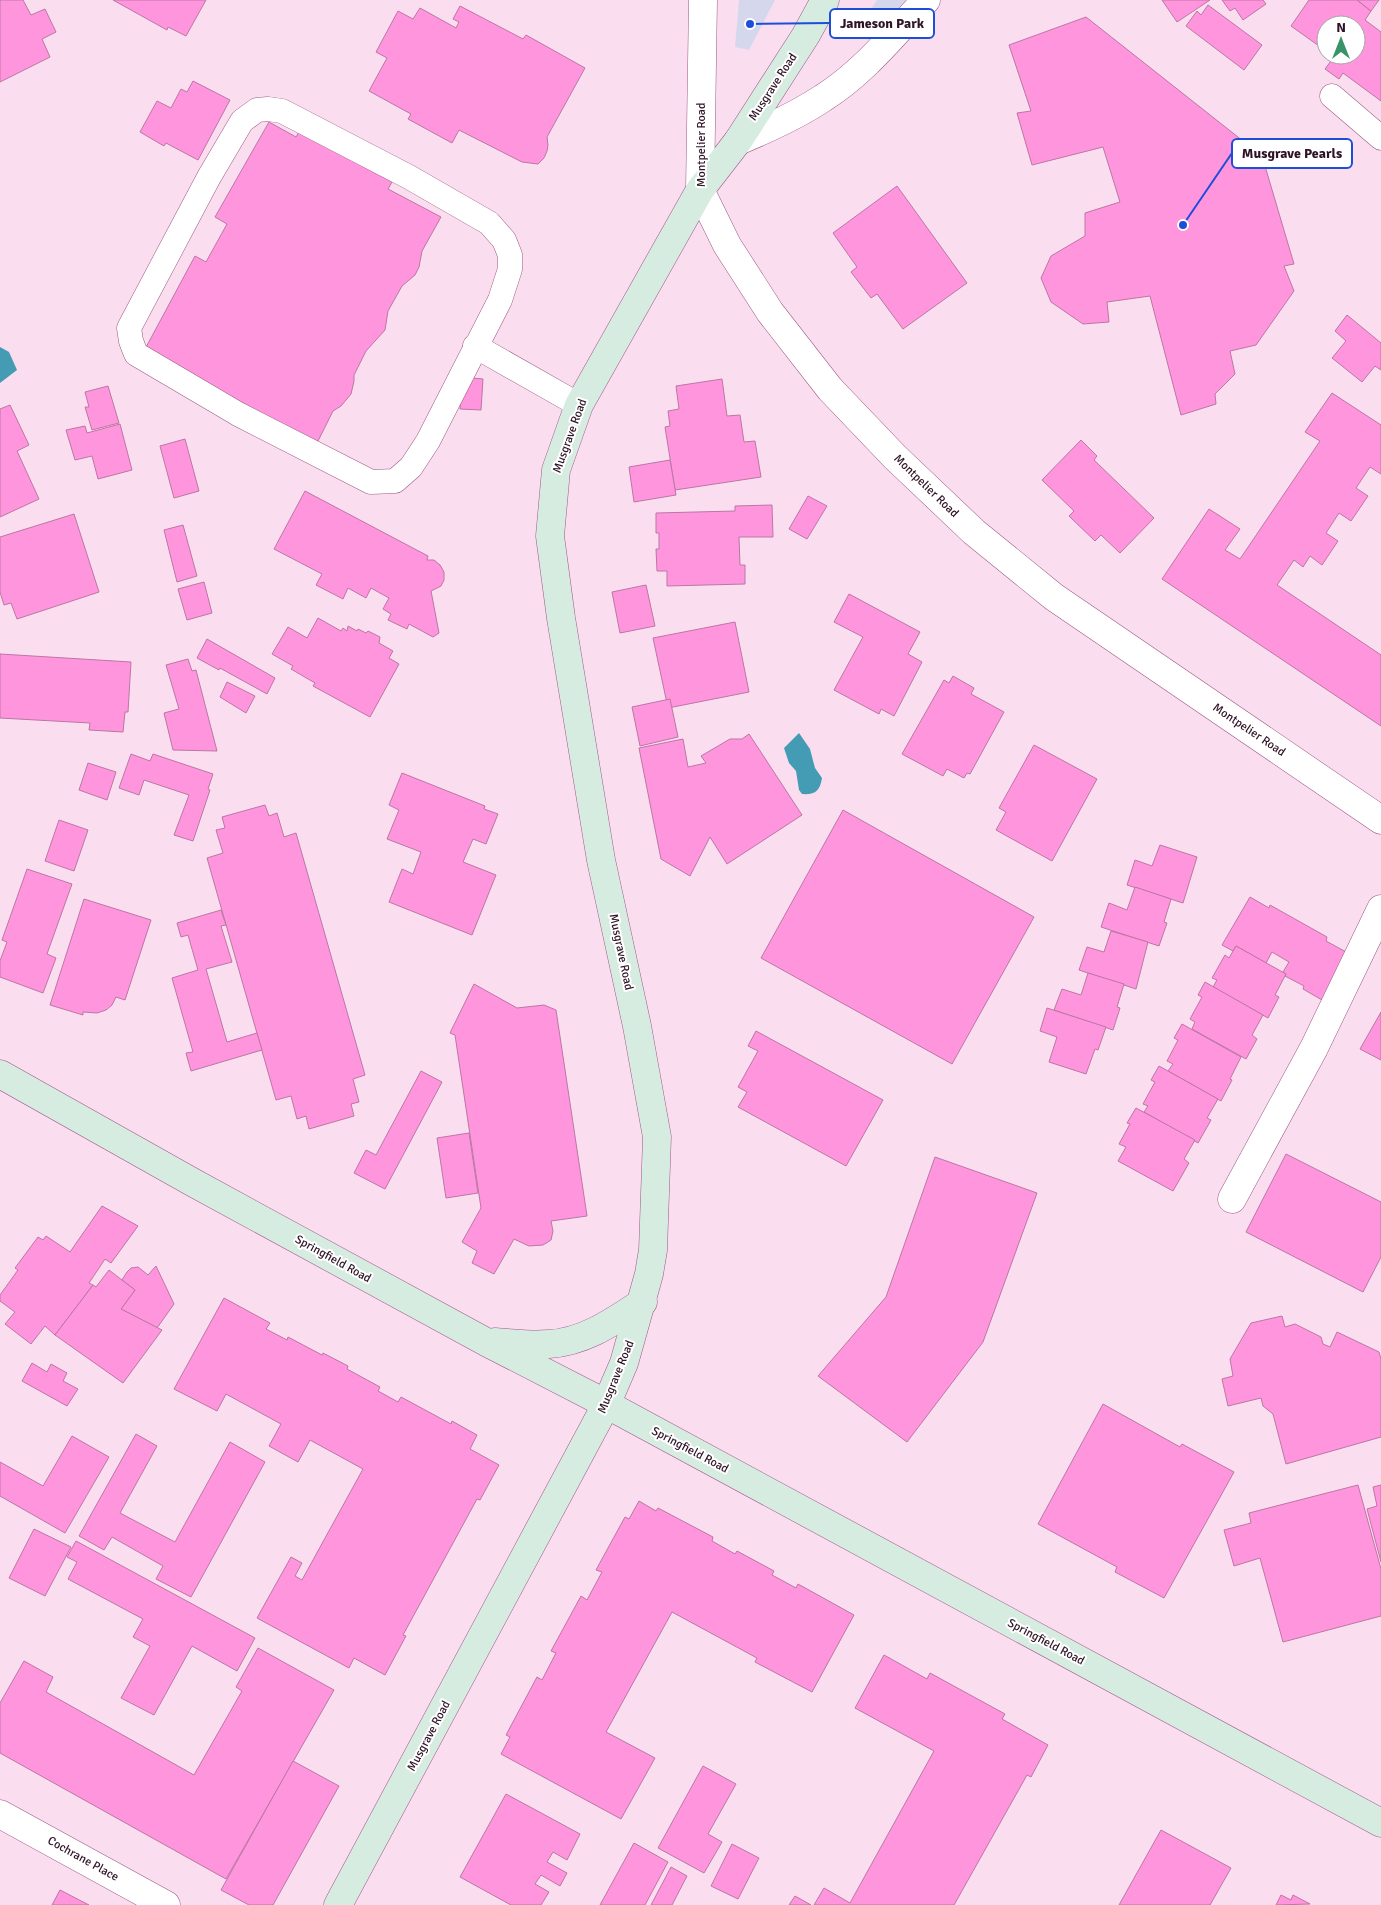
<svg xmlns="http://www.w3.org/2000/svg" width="1381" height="1905" font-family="Signika,sans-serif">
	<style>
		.green { fill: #d5d8ed }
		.water { fill: #449bb4 }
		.building { fill: #ff96dd; stroke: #bb76a4 }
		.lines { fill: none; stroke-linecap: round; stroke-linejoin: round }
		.lane-casing { stroke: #9c5a87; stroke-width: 25 }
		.street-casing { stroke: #9c5a87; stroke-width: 29 }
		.secondary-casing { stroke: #9c5a87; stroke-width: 29 }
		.lane { stroke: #fff; stroke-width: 24 }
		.street { stroke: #fff; stroke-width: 28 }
		.secondary { stroke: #d7ece1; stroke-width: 28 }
		.labels { text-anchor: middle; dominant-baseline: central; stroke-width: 4; stroke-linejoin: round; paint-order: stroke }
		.street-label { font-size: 12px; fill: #2e1326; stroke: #fff }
		.leader { fill: none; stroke: #1d4ed8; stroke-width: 2 }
		.callout-dot { fill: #1d4ed8; stroke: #fff; stroke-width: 2 }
		.callout { fill: #fff; stroke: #1d4ed8; stroke-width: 2 }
		.callout-label { font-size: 14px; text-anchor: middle; font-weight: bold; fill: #2e1326 }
	</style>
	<rect width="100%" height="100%" fill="#fbddf0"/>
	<!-- green -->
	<g class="green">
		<path d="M739 0H775L749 50 735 47Z"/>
		<path d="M877 0H906L868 40 856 32Z"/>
	</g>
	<!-- water -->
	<g class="water">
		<path d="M0 347 9 352 17 370 0 383Z"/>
		<path d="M799 733 810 749 815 768 822 778C820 791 815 795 802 794L799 790 796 771 789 763 784 748Z"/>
	</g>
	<!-- building -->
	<g class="building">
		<path d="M0 0H23L31 15 45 9 56 32 42 39 50 57 0 82Z"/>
		<path d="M113 0H206L186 36 168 27 167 30Z"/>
		<path d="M1162 0H1210L1177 22Z"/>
		<path d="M1222 0H1263L1266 4 1243 20 1235 8 1230 11Z"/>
		<path d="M1309 0H1357L1371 11 1365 20 1381 32V101L1343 73 1339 79 1325 69 1334 57 1331 55H1356V25H1326V51L1291 26Z"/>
		<path d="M1357 0H1379L1371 11Z"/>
		<path d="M1208 5 1262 45 1244 70 1186 26 1197 11 1201 15Z"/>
		<path d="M460 6 523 39 526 35 585 68 547 137 548 145 547 151 544 158 538 164 522 162 459 130 452 143 408 119 411 114 369 91 387 58 376 52 398 11 413 19 420 8 456 28 459 22 453 19Z"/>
		<path d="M1086 17 1262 156 1294 264 1284 266 1294 291 1256 345 1230 351 1235 374 1215 394 1216 404 1181 415 1150 296 1107 302 1109 322 1083 324 1051 302 1041 278 1051 256 1085 236V213L1120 202 1103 147 1032 165 1017 113 1031 111 1009 45Z"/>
		<path d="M193 81 230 100 198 160 166 143 164 146 140 132 157 101 171 108 181 89 187 92Z"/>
		<path d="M269 122 296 137 299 132 392 182 388 189 441 217 422 251 419 267 415 275 402 286 388 311 385 330 366 351 354 375V381L351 394 341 406 333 411 316 445 144 351 195 256 206 262 227 224 215 217Z"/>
		<path d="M897 186 967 283 903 329 877 294 871 298 851 272 857 267 833 233Z"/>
		<path d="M1347 315 1381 343V370L1375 366 1362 382 1332 358 1346 341 1335 331Z"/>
		<path d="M462 377 483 379 481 410 460 409Z"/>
		<path d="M722 379 727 416 740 415 744 442 755 441 761 477 675 490 665 427 670 426 668 411 679 409 676 386Z"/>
		<path d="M108 386 119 423 92 430 85 407H89L85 392Z"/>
		<path d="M1332 393 1381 425V474L1370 467 1356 488 1368 496 1351 521 1339 513 1326 533 1338 541 1322 565 1310 556 1303 567 1294 560 1277 585 1381 655V726L1162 579 1209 509 1240 529 1225 550 1240 559 1320 441 1305 432Z"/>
		<path d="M10 405 29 445 17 451 39 499 0 517V409Z"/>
		<path d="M120 424 132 470 98 479 92 456 75 460 66 430 85 426 87 433Z"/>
		<path d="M185 439 199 491 174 498 160 446Z"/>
		<path d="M1081 440 1097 456 1094 460 1154 518 1120 553 1101 535 1095 541 1069 516 1074 511 1042 480Z"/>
		<path d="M670 460 676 495 634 502 629 467Z"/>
		<path d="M305 491 428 556 427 560H434L440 565 444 572V580L441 586 431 591 439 633 433 637 409 624 407 629 388 620 391 614 383 609 389 598 371 588 366 598 348 588 343 599 316 585 322 574 274 549Z"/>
		<path d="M808 496 827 506 807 539 789 529Z"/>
		<path d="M772 505 773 537H739L740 565H745V584L667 586V571H657L656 549H659V533H656V513L735 511V506Z"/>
		<path d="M74 514 99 592 17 619 11 603 4 605 0 592V537Z"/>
		<path d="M183 525 197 576 177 582 164 530Z"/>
		<path d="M204 582 212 613 187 620 178 589Z"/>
		<path d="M646 585 655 626 620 633 612 592Z"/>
		<path d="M849 594 920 632 908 654 922 662 894 716 881 709 879 714 834 690 863 637 834 622Z"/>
		<path d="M318 618 341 631 343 628 347 631 348 626 357 631 358 629 366 633 368 631 380 637 379 643 393 651 389 658 399 664 370 717 313 686 315 683 291 669 293 666 272 654 288 627 307 638Z"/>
		<path d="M735 622 749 692 668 708 653 638Z"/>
		<path d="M207 639 275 678 267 694 220 668 219 670 197 658Z"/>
		<path d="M0 654 131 662 128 712H125L123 732 89 730 90 723 0 718Z"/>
		<path d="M188 659 192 671 196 670 217 751 173 750 164 713 179 709 166 665Z"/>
		<path d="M953 676 974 688 971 694 1004 712 970 774 967 773 964 778 947 769 943 776 902 754 944 680 949 683Z"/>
		<path d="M227 682 255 696 246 713 220 697Z"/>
		<path d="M670 699 678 737 640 746 632 707Z"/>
		<path d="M749 734 802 815 727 864 710 837 690 876 661 859 639 748 683 739 688 767 706 763 701 756 730 739H742Z"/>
		<path d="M1034 745 1097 779 1052 861 996 830 1006 812 999 808Z"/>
		<path d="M131 754 150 761 153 754 213 774 208 789 210 790 193 841 174 835 189 795 144 780 139 795 119 788Z"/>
		<path d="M88 763 116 772 107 800 79 790Z"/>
		<path d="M402 773 485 806 484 809 498 814 486 844 473 839 463 862 496 875 472 935 389 902 402 869 413 874 421 852 387 839 399 810 389 805Z"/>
		<path d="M265 805 269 816 277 813 284 837 296 833 365 1075 353 1079 359 1102 351 1104 354 1116 309 1129 306 1116 297 1119 291 1096 276 1100 207 858 223 853 216 830 225 828 222 817Z"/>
		<path d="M843 810 1034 917 952 1064 761 958Z"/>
		<path d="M59 820 88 830 74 871 45 861Z"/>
		<path d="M1160 845 1197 857 1183 903 1127 885 1135 860 1152 866Z"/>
		<path d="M27 869 72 884 47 954 56 958 43 993 0 977V961L7 942 2 940Z"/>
		<path d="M1135 887 1171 899 1164 922 1167 923 1159 946 1101 927 1109 903 1127 910Z"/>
		<path d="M1250 897 1269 908 1270 905 1327 937 1326 941 1348 953 1322 1000 1303 989 1304 986 1285 976 1286 974 1283 972 1289 962 1272 952 1266 963 1236 946 1233 951 1222 945Z"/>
		<path d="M84 899 151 920 125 1000 116 997 112 1005 106 1010 97 1013 83 1012V1015L50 1005Z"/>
		<path d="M221 910 226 925 221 926 232 962 206 969 227 1042 257 1033 262 1050 191 1071 186 1053 193 1052 172 978 198 970 188 935 181 937 177 923Z"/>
		<path d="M1111 931 1148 942 1136 989 1079 970 1087 947 1104 952Z"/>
		<path d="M1236 946 1286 974 1275 995 1279 997 1268 1018 1213 987 1217 980 1212 978 1225 955 1229 958Z"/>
		<path d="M1088 973 1124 984 1117 1007 1120 1008 1113 1030 1054 1010 1062 989 1081 995Z"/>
		<path d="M1205 982 1263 1015 1252 1035 1257 1039 1246 1059 1192 1029 1195 1022 1190 1019 1202 997 1198 995Z"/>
		<path d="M474 984 517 1008 544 1005 556 1010 587 1216 551 1221 553 1231 551 1240 543 1245 529 1246 514 1239 494 1274 472 1263 477 1251 462 1242 481 1208 455 1035 450 1033Z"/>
		<path d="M1047 1008 1106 1027 1098 1050 1095 1049 1086 1074 1049 1062 1057 1037 1040 1031Z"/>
		<path d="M1381 1012V1060L1360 1049Z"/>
		<path d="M1182 1024 1241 1057 1230 1079 1232 1080 1221 1101 1168 1071 1173 1064 1167 1061 1178 1040 1174 1038Z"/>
		<path d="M756 1031 883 1100 846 1166 738 1107 747 1092 738 1087 758 1051 748 1046Z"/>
		<path d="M1159 1066 1218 1099 1207 1118 1211 1120 1198 1143 1144 1112 1148 1106 1143 1104 1155 1082 1151 1080Z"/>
		<path d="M421 1071 442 1082 385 1189 354 1173 366 1150 376 1155Z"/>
		<path d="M1136 1108 1195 1140 1184 1159 1189 1163 1173 1191 1118 1161 1126 1147 1119 1144 1130 1124 1127 1123Z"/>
		<path d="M469 1133 478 1193 446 1198 437 1138Z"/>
		<path d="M1286 1154 1381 1202V1257L1363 1292 1246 1232Z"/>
		<path d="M935 1157 1037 1193 983 1342 907 1442 818 1376 886 1297Z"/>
		<path d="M102 1206 138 1226 111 1263 105 1259 89 1283 93 1285 55 1335 45 1326 31 1344 5 1324 15 1312 0 1301V1295L18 1270 15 1268 38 1237 43 1240 46 1236 70 1252Z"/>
		<path d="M156 1266 174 1304 157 1328 121 1309 135 1290 122 1280 127 1272 131 1268 138 1267 148 1275Z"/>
		<path d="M109 1270 135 1290 121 1309 162 1330 123 1383 55 1335 93 1285 96 1287Z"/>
		<path d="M224 1298 270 1323 266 1329 287 1340 288 1337 322 1355 323 1353 348 1366 347 1369 380 1387 378 1391 398 1402 401 1397 451 1424 452 1421 477 1435 470 1449 499 1465 480 1500 477 1499 403 1635 406 1636 385 1675 354 1658 349 1668 257 1618 291 1557 302 1563 295 1576 302 1580 363 1469 310 1440 298 1462 269 1446 281 1424 226 1394 217 1411 174 1389Z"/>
		<path d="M1282 1316 1285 1327 1295 1324 1321 1337 1323 1344 1330 1347 1337 1332 1379 1352 1381 1359V1437L1286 1464 1273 1414 1263 1406 1261 1398 1228 1406 1222 1379 1233 1376 1230 1359 1251 1323Z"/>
		<path d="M32 1363 47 1372 51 1364 67 1373 63 1381 78 1389 67 1406 22 1381Z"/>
		<path d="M1103 1404 1180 1447 1182 1444 1234 1472 1164 1598 1115 1572 1117 1567 1038 1524Z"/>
		<path d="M136 1434 157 1446 120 1513 175 1542 230 1442 265 1462 191 1597 156 1579 163 1566 112 1537 104 1550 79 1536Z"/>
		<path d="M72 1436 109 1457 65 1533 0 1496V1462L43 1486Z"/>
		<path d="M1358 1485 1381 1569V1616L1283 1642 1260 1558 1234 1566 1224 1530 1251 1523 1249 1513Z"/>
		<path d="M1381 1485V1562L1367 1509 1377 1506 1373 1487Z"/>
		<path d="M639 1501 656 1511 658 1508 713 1537 712 1541 735 1554 737 1551 774 1571 772 1575 796 1588 798 1584 854 1615 812 1692 755 1662 757 1658 672 1612 606 1732 655 1758 621 1819 501 1754 510 1737 506 1735 537 1677 542 1680 556 1653 551 1651 581 1596 587 1600 602 1572 596 1570 625 1517 629 1519Z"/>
		<path d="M34 1529 71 1547 45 1596 9 1578Z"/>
		<path d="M76 1541 255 1638 237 1671 192 1646 154 1715 121 1698 150 1646 133 1637 143 1619 68 1579 77 1562 67 1557Z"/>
		<path d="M258 1648 334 1690 226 1879 0 1753V1703L24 1661 53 1677 46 1692 194 1775 242 1691 236 1687Z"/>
		<path d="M884 1655 927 1679 930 1673 1005 1714 1002 1719 1048 1745 1031 1777 1027 1775 954 1905H814L824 1888 850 1903 934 1751 855 1708Z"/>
		<path d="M293 1761 339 1786 273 1905H249L221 1890Z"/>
		<path d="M703 1766 736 1784 708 1834 722 1842 704 1873 658 1848Z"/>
		<path d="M506 1794 580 1834 567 1860 553 1852 547 1862 567 1873 560 1886 541 1875 535 1884 549 1892 541 1905H511L460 1877Z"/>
		<path d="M1161 1830 1231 1868 1210 1905H1119Z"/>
		<path d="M634 1843 668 1862 645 1905H600Z"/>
		<path d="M732 1844 759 1858 738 1899 711 1886Z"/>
		<path d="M671 1867 687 1876 672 1905H651Z"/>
		<path d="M60 1890 89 1905H52Z"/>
		<path d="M1281 1895 1291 1900 1293 1895 1310 1904 1276 1905Z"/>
		<path d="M795 1896 811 1905H789Z"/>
	</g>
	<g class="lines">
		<defs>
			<g id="lane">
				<path d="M1332 96 1381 138"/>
				<path d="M268 109 282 111 409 177 489 223 504 240 510 255V269L500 300 428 441 411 467 395 481 371 482 238 414 136 354 131 341 129 328 209 177 242 121 257 110Z"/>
				<path d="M475 346 579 405"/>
			</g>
			<g id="street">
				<path d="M703 0 700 190 727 245 770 312 830 389 895 457 974 532 1054 597 1381 820"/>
				<path d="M738 141C767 129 796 116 823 98 863 73 894 34 926 0"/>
				<path d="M1232 1199 1314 1048 1381 909"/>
				<path d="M0 1814 166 1905"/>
			</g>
			<g id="secondary">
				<path d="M0 1074 194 1183 486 1342 593 1397 1381 1823"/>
				<path d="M495 1342C513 1343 531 1346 549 1344 585 1342 614 1321 643 1302"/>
				<path d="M338 1905 606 1405 624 1363 649 1274 653 1250 657 1137 637 1026 601 860 561 618 550 536 556 470 579 405 700 190 738 141 806 35 825 0"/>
			</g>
		</defs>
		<!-- lane casing -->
		<use href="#lane" class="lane-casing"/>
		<!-- street casing -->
		<use href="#street" class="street-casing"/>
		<!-- secondary casing -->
		<use href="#secondary" class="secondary-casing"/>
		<!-- lane -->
		<use href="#lane" class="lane"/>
		<!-- street -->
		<use href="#street" class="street"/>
		<!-- secondary -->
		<use href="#secondary" class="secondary"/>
	</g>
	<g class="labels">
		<!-- street labels -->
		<g class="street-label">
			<text transform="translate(773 87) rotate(-57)">Musgrave Road</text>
			<text transform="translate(701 145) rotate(-90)">Montpelier Road</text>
			<text transform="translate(570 436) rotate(-70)">Musgrave Road</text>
			<text transform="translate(926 486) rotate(44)">Montpelier Road</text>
			<text transform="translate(1249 730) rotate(34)">Montpelier Road</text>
			<text transform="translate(621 952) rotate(78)">Musgrave Road</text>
			<text transform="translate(333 1259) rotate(29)">Springfield Road</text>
			<text transform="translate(616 1377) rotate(-68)">Musgrave Road</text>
			<text transform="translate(690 1450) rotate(28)">Springfield Road</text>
			<text transform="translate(1046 1642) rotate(28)">Springfield Road</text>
			<text transform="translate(429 1736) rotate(-62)">Musgrave Road</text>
			<text transform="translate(83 1859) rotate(29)">Cochrane Place</text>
		</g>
	</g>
	<!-- callouts -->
	<path class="leader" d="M750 24L830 23M1183 225L1232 153"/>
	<g class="callout-dot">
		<circle cx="750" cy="24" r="5"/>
		<circle cx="1183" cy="225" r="5"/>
	</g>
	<g class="callout">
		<rect x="830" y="9" width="104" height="29" rx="5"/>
		<rect x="1232" y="139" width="120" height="29" rx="5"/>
	</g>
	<g class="callout-label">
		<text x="882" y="28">Jameson Park</text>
		<text x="1292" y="158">Musgrave Pearls</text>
	</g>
	<!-- north arrow -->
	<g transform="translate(1341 40)"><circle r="24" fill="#ffffff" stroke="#aba1a8"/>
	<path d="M0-4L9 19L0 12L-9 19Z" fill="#399369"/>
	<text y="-8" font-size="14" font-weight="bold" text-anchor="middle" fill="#2e1326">N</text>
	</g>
</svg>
